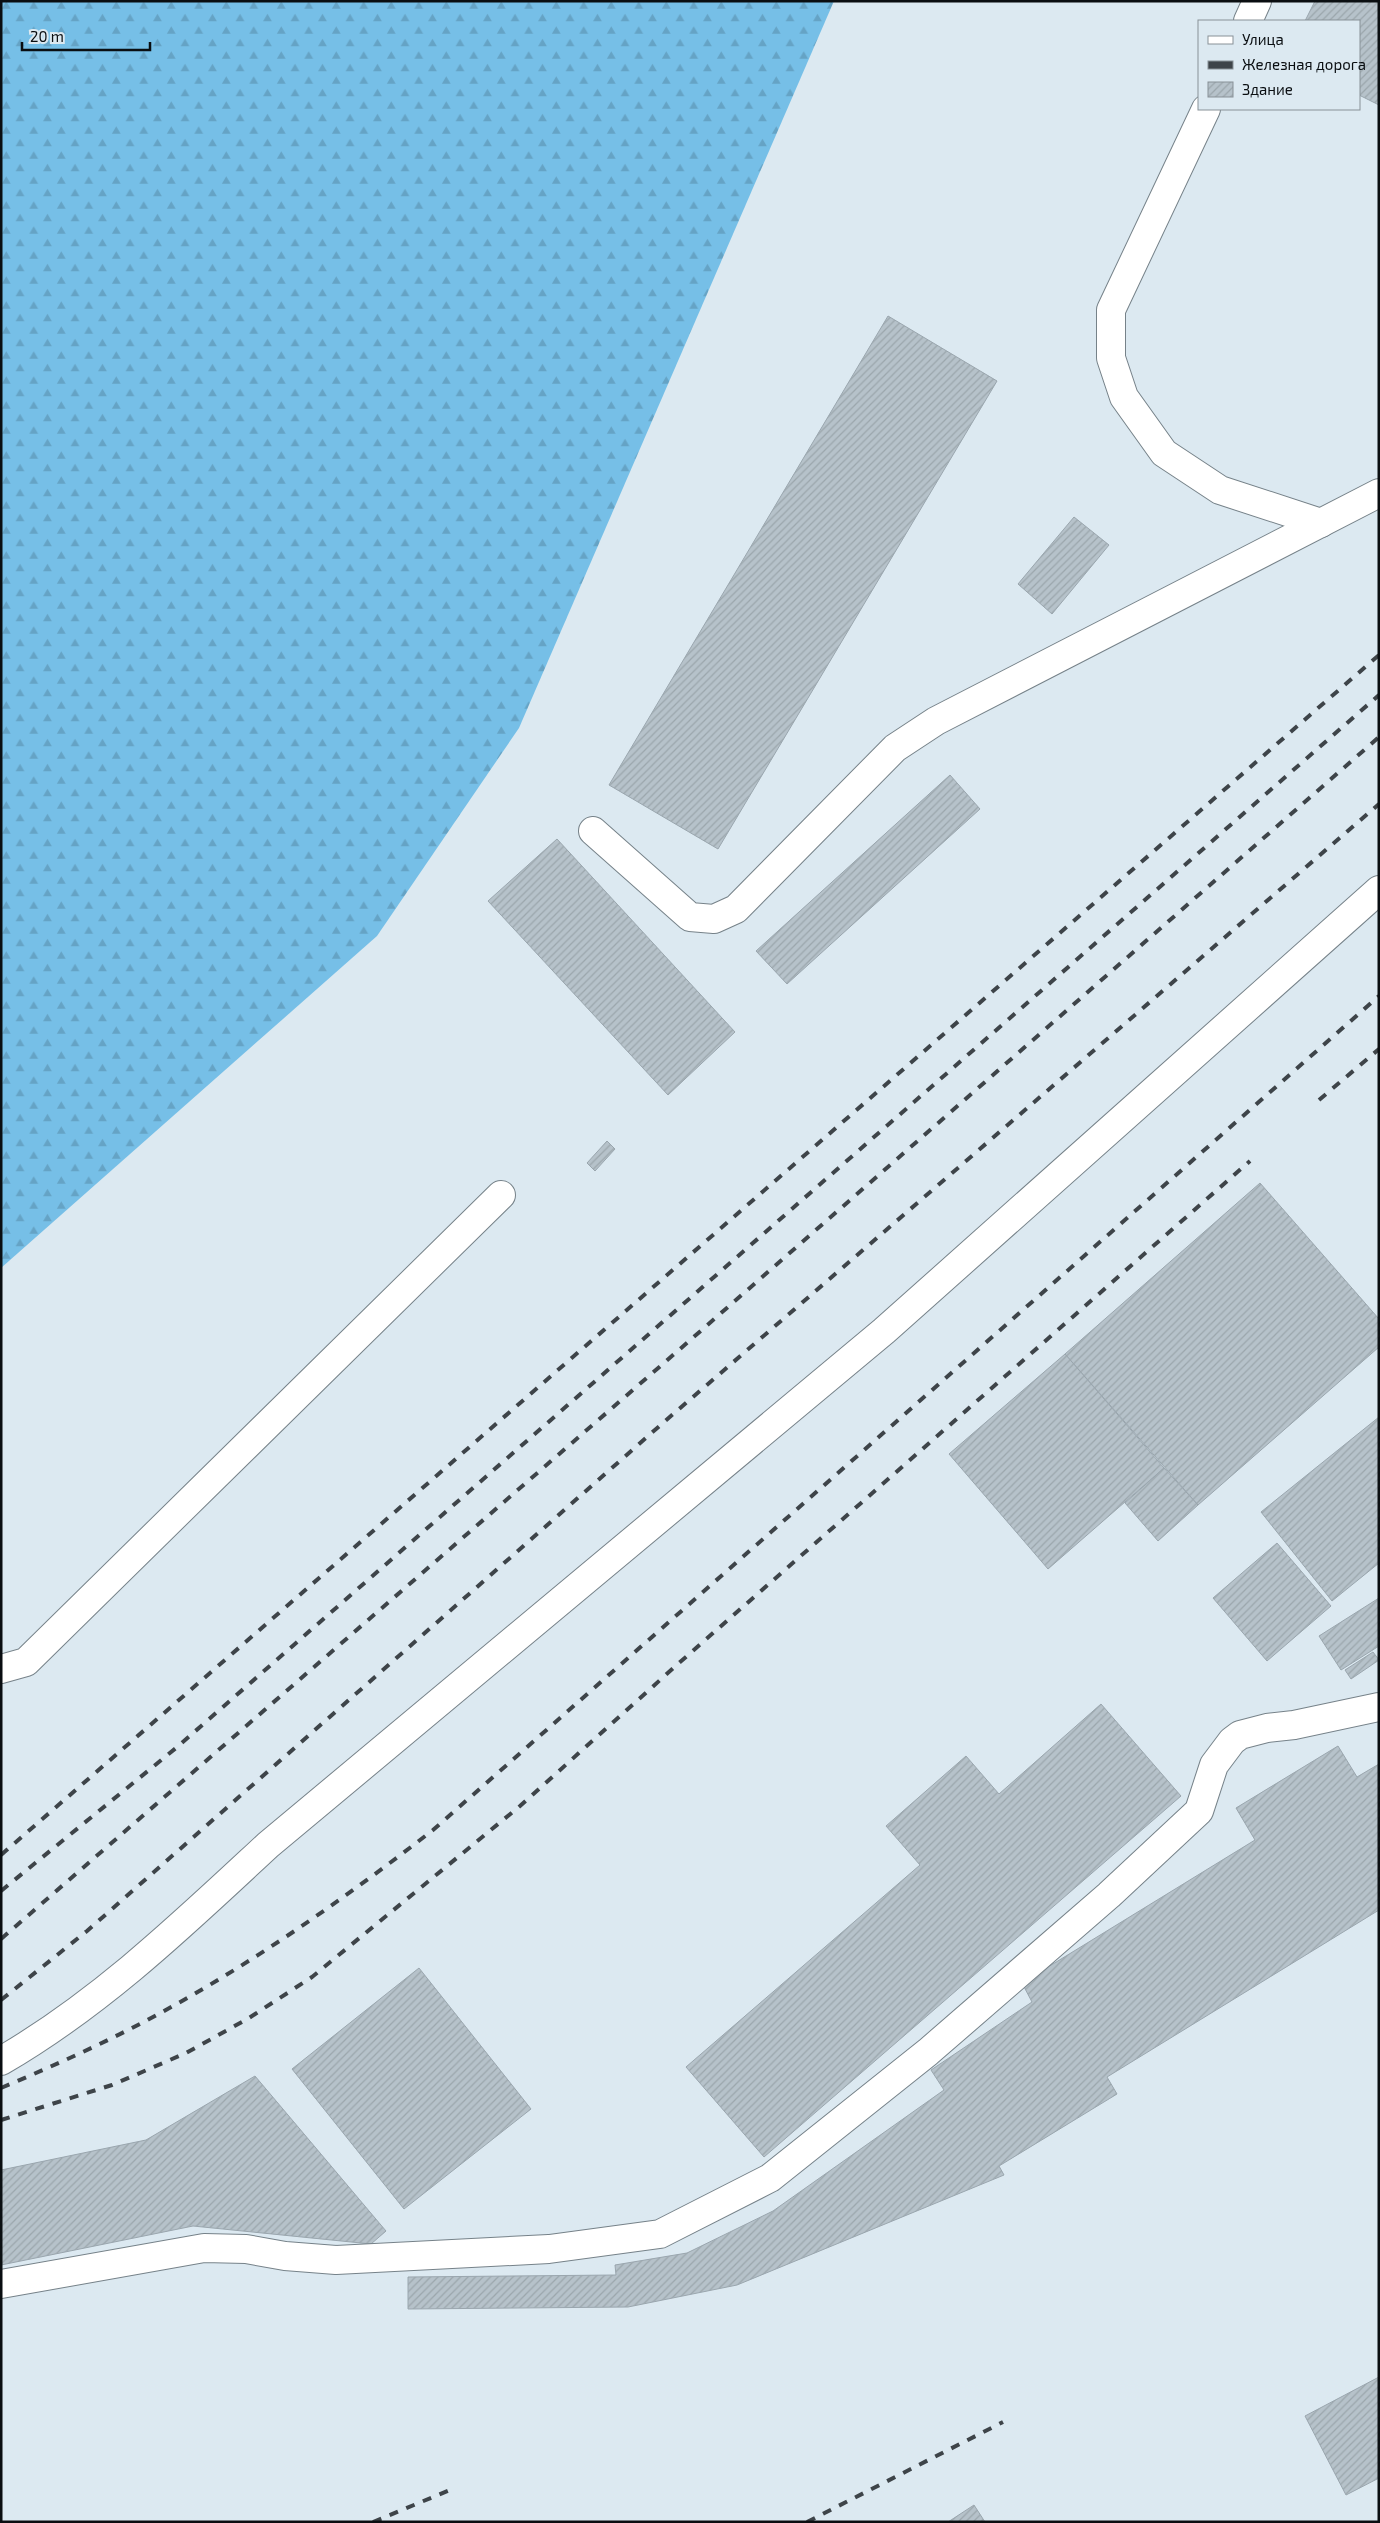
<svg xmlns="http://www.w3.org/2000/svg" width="1380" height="2523" font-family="'Exo 2',sans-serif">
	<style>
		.forest { fill: url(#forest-firs) }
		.building { fill: url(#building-hatch); stroke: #9aa6ae }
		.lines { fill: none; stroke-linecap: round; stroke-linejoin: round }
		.minor-casing { stroke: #768289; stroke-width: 30 }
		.minor { stroke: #fff; stroke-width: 28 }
		.rail { stroke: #3e4449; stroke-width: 4; stroke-dasharray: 9 9; stroke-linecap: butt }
	</style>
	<defs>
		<pattern id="forest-firs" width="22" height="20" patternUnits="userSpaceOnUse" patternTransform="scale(1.25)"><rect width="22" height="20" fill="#76bfe7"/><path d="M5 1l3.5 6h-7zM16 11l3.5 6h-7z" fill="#65a3c5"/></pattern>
		<pattern id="building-hatch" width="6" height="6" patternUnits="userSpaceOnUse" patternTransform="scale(1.25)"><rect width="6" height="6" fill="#b6c2ca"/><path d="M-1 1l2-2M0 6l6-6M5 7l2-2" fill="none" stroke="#9ba6ac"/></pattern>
	</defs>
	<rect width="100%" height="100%" fill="#dce9f1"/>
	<!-- forest -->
	<path class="forest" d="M1 1H834L519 728 377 936 1 1268Z"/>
	<!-- building -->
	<g class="building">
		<path d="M1315 1H1379V105L1359 95V21H1305Z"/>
		<path d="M888 316 997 381 718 849 609 785Z"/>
		<path d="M1074 517 1109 545 1052 614 1018 584Z"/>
		<path d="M950 775 980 809 787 984 756 951Z"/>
		<path d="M557 839 735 1032 668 1095 488 901Z"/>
		<path d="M607 1141 615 1149 595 1171 587 1163Z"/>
		<path d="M1260 1183 1379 1319V1347L1198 1505 1065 1354Z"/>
		<path d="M1065 1354 1164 1468 1048 1569 949 1454Z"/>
		<path d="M1379 1417V1563L1332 1601 1261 1512Z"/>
		<path d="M1164 1468 1198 1505 1158 1541 1125 1503Z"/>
		<path d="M1277 1543 1331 1606 1267 1661 1213 1598Z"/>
		<path d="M1379 1598V1646L1341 1670 1319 1636Z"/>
		<path d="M1373 1652 1379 1660 1351 1679 1345 1670Z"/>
		<path d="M1101 1704 1181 1796 764 2157 686 2067 920 1865 886 1826 966 1756 999 1794Z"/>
		<path d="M1338 1746 1357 1777 1379 1764V1910L1107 2077 1117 2094 999 2166 1004 2175 737 2285 628 2307 408 2309V2277L616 2275 615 2265 687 2253 773 2211 944 2090 931 2070 1032 2002 1022 1983 1255 1840 1236 1808Z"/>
		<path d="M419 1968 531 2109 404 2209 292 2069Z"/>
		<path d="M255 2076 386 2231 371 2244 193 2226 1 2265V2170L146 2140Z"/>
		<path d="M1379 2377V2478L1346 2495 1305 2416Z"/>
		<path d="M974 2505 985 2522H948Z"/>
	</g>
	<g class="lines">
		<defs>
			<g id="minor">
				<path d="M1248 21 1257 1"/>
				<path d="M1206 109 1111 310V358L1124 397 1164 453 1220 490 1321 523"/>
				<path d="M593 831 690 917 714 919 736 909 895 748 936 721 1379 493"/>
				<path d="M1 1669 26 1662 501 1195"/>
				<path d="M1 2061C101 2003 184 1923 268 1845L884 1331 1379 890"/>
				<path d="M1 2284 204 2248 246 2249 285 2256 336 2260 549 2249 660 2234 770 2178 928 2052 1109 1895 1199 1811 1214 1765 1232 1741 1240 1735 1267 1728 1294 1725 1379 1707"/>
			</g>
		</defs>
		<!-- minor casing -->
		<use href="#minor" class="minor-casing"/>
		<!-- minor -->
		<use href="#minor" class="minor"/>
		<!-- rail -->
		<g class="rail">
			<path d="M1319 1100 1379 1049"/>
			<path d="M1 1855 1379 655"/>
			<path d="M1 1891 176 1748 1379 695"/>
			<path d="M1 1939 680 1349 1379 737"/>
			<path d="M1 2000 87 1931 664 1422 1379 804"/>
			<path d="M1 2088C46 2069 89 2050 132 2028 239 1973 339 1903 433 1830L1379 996"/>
			<path d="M1 2120 112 2085 186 2053 249 2018 312 1977 520 1806 679 1663 1250 1161"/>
			<path d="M373 2522 450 2490"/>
			<path d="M807 2522 1003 2422"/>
		</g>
	</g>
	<!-- border -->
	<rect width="1380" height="2523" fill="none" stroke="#0a0e11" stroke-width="5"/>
	<!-- legend -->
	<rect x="1198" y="20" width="162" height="90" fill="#dce9f1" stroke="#889197"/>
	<rect x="1208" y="36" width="25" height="8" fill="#ffffff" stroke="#889197"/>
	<text x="1242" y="45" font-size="15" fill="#0a0e11">Улица</text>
	<rect x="1208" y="61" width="25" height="8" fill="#3e4449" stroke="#889197"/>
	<text x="1242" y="70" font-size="15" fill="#0a0e11">Железная дорога</text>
	<rect x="1208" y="82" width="25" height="15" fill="url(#building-hatch)" stroke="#889197"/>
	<text x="1242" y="95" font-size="15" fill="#0a0e11">Здание</text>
	<!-- scale -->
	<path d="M22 42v8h128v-8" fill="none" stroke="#0a0e11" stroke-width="2.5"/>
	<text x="30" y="42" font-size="15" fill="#0a0e11" stroke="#dce9f1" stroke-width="4" paint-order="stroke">20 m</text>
</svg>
